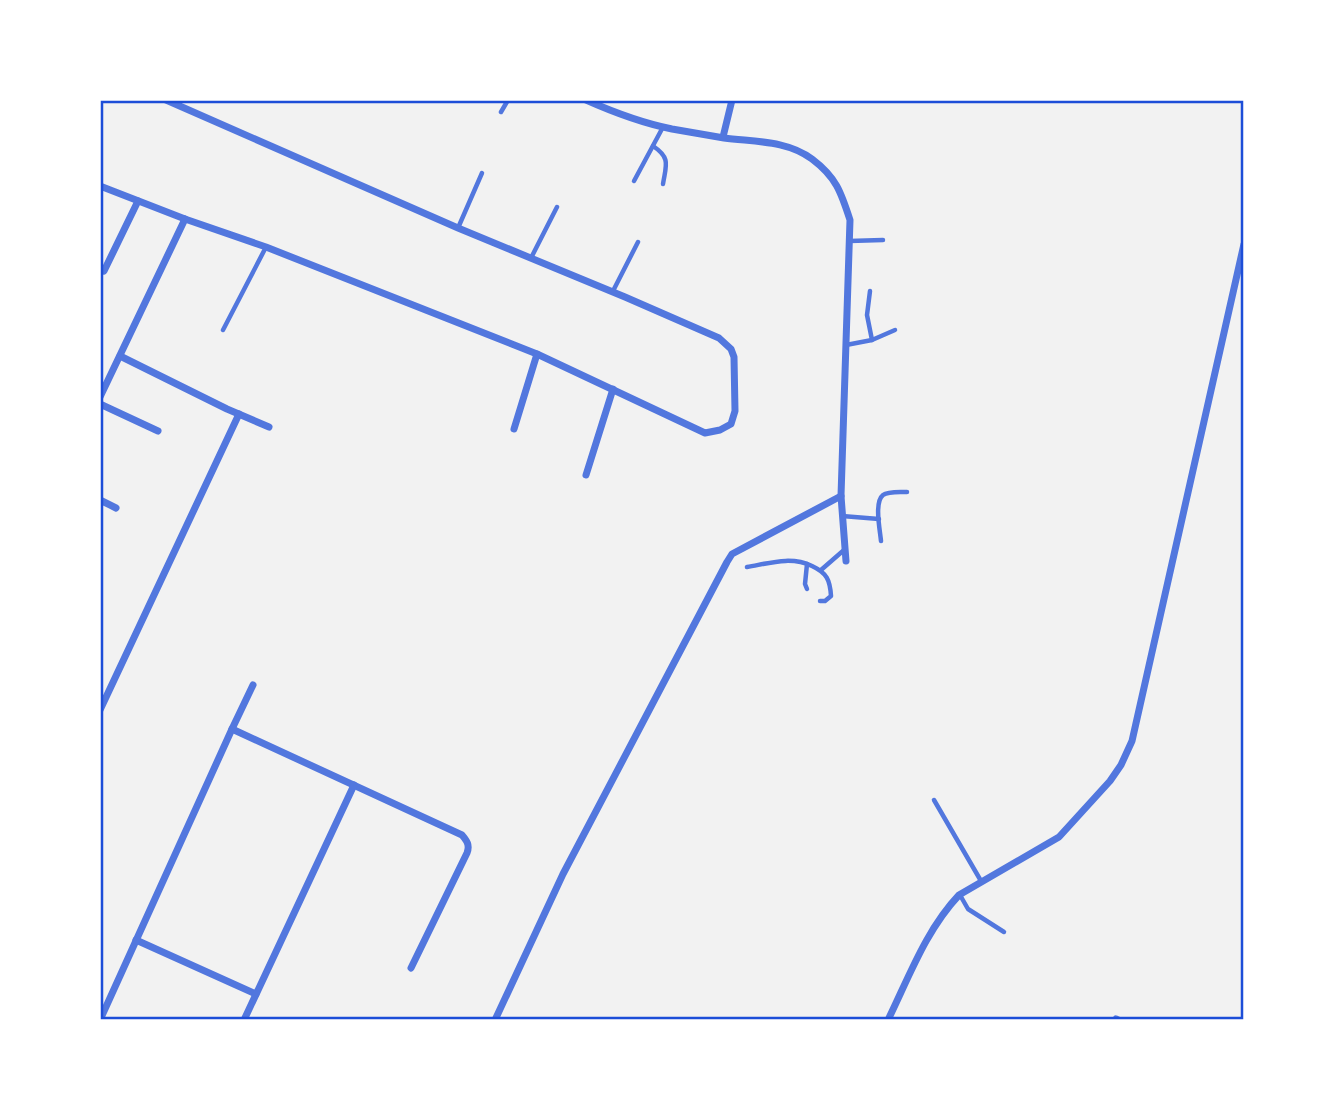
<svg xmlns="http://www.w3.org/2000/svg" width="1344" height="1120" font-family="'Nunito Sans',sans-serif">
	<style>
		.lines { fill: none; stroke-linecap: round; stroke-linejoin: round }
		.service { stroke: #5277de; stroke-width: 4.5 }
		.minor { stroke: #5277de; stroke-width: 7 }
		.neatline { fill: none; stroke: #1d4ed8; stroke-width: 2.5 }
	</style>
	<rect width="100%" height="100%" fill="#f2f2f2"/>
	<g class="lines">
		<!-- service -->
		<g class="service">
			<path d="M501 112 508 100"/>
			<path d="M653 146C671 158 666 165 663 184"/>
			<path d="M634 181 663 127"/>
			<path d="M458 228 482 173"/>
			<path d="M849 241 883 240"/>
			<path d="M531 258 557 207"/>
			<path d="M613 291 638 242"/>
			<path d="M870 291 867 315 872 340"/>
			<path d="M223 330 266 247"/>
			<path d="M846 345 872 340 895 330"/>
			<path d="M842 516 879 519"/>
			<path d="M881 541C880 530 874 502 883 495 888 491 900 492 907 492"/>
			<path d="M747 567C770 563 791 556 812 566 827 573 830 580 831 596L825 601H820"/>
			<path d="M821 570 844 550"/>
			<path d="M807 589 805 584 807 564"/>
			<path d="M934 800 981 881"/>
			<path d="M960 895 968 909 1004 932"/>
		</g>
		<!-- minor -->
		<g class="minor">
			<path d="M586 100C613 112 642 123 672 129 689 132 707 135 724 138 754 142 787 140 812 159 836 177 841 192 850 220L841 496 846 561"/>
			<path d="M723 137 732 100"/>
			<path d="M100 186 185 219 266 247 537 354 705 433 720 430 731 424 735 411 734 357 731 349 719 338 625 297 458 228 166 100"/>
			<path d="M104 271 138 201"/>
			<path d="M120 356 227 409 269 427"/>
			<path d="M100 397 185 219"/>
			<path d="M100 404 158 431"/>
			<path d="M514 429 537 354"/>
			<path d="M586 475 613 389"/>
			<path d="M100 500 116 508"/>
			<path d="M100 710 239 414"/>
			<path d="M232 729 253 685"/>
			<path d="M136 940 256 994"/>
			<path d="M1116 1019 1118 1020"/>
			<path d="M100 1020 232 729 462 835C467 841 470 845 467 853L411 968"/>
			<path d="M244 1020 354 785"/>
			<path d="M495 1020 563 874 727 562 732 554 841 496"/>
			<path d="M888 1020C909 977 926 930 959 895L1059 837 1110 781 1121 765 1132 741 1244 244"/>
		</g>
	</g>
	<!-- border -->
	<rect width="1344" height="1120" fill="none" stroke="#ffffff" stroke-width="203"/>
	<rect x="102" y="102" width="1140" height="916" class="neatline"/>
</svg>
